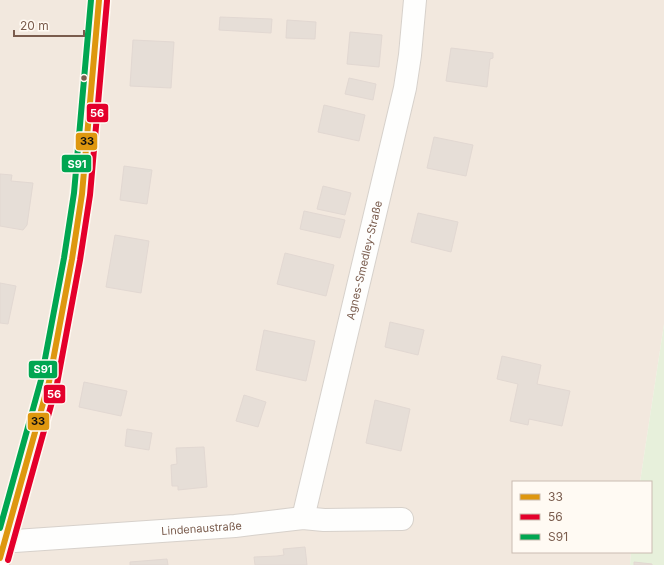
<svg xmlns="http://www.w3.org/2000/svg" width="664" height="565" font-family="Inter,sans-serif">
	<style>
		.residential { fill: #f2e8de }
		.green { fill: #e7f0db }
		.building { fill: #e6ded7; stroke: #e2d8d2 }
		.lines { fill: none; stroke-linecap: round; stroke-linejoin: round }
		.minor-casing { stroke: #d7d1cb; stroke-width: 24 }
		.tertiary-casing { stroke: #d7d1cb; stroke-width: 24 }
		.minor { stroke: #fefefd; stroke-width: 22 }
		.tertiary { stroke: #fefefd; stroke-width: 22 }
		.bus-1-casing { stroke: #fffaf3; stroke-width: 9 }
		.bus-2-casing { stroke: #fffaf3; stroke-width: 9 }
		.bus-3-casing { stroke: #fffaf3; stroke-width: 9 }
		.bus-1 { stroke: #de970f; stroke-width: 6 }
		.bus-2 { stroke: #e4002b; stroke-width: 6 }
		.bus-3 { stroke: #00a651; stroke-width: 6 }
		.bus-dot { fill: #7a5c4d; stroke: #fffaf3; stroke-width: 1.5 }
		.labels { text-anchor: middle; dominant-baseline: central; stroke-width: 3; stroke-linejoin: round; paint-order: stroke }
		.street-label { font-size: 11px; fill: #7a5c4d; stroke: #fffaf3 }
		.line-badge { stroke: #fffaf3; stroke-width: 1.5 }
		.badge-label { font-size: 11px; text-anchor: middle; font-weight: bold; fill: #fff }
		.pale-badge-label { font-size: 11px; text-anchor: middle; font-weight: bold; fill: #111 }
	</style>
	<rect width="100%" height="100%" fill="#f9f5f0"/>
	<!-- residential -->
	<path class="residential" d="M0 0H664V324L640 482H513V552H631L630 565H0Z"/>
	<!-- green -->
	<path class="green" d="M664 324V565H630L631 552H651V482H640Z"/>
	<!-- building -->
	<g class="building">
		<path d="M220 17 272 19 271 33 219 30Z"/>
		<path d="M287 20 316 22 315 39 286 38Z"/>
		<path d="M350 32 382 35 379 67 347 64Z"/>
		<path d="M133 40 174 42 171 88 130 86Z"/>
		<path d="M451 48 493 53V58L490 59 487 87 446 81Z"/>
		<path d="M349 78 376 84 373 100 345 94Z"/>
		<path d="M324 105 365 115 359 141 318 132Z"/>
		<path d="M434 137 473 145 466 176 427 168Z"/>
		<path d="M124 166 152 170 147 204 120 200Z"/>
		<path d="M0 174 12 175 11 181 33 183 27 225 23 230 0 226Z"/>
		<path d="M323 186 351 193 345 215 317 209Z"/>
		<path d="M304 211 345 220 340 238 300 229Z"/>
		<path d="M418 213 458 222 451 252 411 242Z"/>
		<path d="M115 235 149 241 141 293 106 287Z"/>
		<path d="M285 253 334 265 326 296 277 284Z"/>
		<path d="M0 283 16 286 8 324 0 323Z"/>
		<path d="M390 322 424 330 418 355 385 347Z"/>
		<path d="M264 330 315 341 306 381 256 370Z"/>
		<path d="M502 356 541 365 537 384 570 391 562 426 529 419 528 425 510 421 518 384 497 379Z"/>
		<path d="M84 382 127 391 121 416 79 407Z"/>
		<path d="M244 395 266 402 258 427 236 421Z"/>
		<path d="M375 400 410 409 401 451 366 443Z"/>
		<path d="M127 429 152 433 149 450 125 446Z"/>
		<path d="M204 447 207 487 178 490V486H172L171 465 177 464 176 448Z"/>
		<path d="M305 547 307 565H255L254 557 277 556 284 555 283 549Z"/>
		<path d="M167 559 168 565H130V562Z"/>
		<path d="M634 562 652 564V565H634Z"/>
	</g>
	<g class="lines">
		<defs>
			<g id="minor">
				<path id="s1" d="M303 518 405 88 410 55 415 0"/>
				<path id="s2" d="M0 542 235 526 303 518 324 520 402 519"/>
			</g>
			<path id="tertiary" d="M0 558 49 382 72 259 82 194 99 0"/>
		</defs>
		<!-- minor casing -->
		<use href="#minor" class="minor-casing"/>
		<!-- tertiary casing -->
		<use href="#tertiary" class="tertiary-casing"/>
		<!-- minor -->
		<use href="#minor" class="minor"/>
		<!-- tertiary -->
		<use href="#tertiary" class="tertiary"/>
		<defs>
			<path id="bus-1" d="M0 558 49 382 72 259 82 194 99 0"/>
			<path id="bus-2" d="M8 560 57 384 80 260 90 195 107 1"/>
			<path id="bus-3" d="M0 528 41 380 64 258 74 193 91 0"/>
		</defs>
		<!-- bus-1 casing -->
		<use href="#bus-1" class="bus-1-casing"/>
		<!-- bus-2 casing -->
		<use href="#bus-2" class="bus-2-casing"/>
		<!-- bus-3 casing -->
		<use href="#bus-3" class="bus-3-casing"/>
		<!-- bus-1 -->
		<use href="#bus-1" class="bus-1"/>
		<!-- bus-2 -->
		<use href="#bus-2" class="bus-2"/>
		<!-- bus-3 -->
		<use href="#bus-3" class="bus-3"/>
	</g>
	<!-- markers -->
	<circle class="bus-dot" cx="84" cy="78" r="3.5"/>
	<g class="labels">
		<!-- street labels -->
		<g class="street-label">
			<text stroke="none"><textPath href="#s1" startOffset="265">Agnes-Smedley-Straße</textPath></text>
			<text stroke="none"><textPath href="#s2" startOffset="202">Lindenaustraße</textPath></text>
		</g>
	</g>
	<g class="line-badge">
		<rect x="86" y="103" width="23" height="20" rx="4" fill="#e4002b"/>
		<rect x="75" y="132" width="23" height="19" rx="4" fill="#de970f"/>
		<rect x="61" y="154" width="31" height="19" rx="4" fill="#00a651"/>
		<rect x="28" y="360" width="30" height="19" rx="4" fill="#00a651"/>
		<rect x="43" y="384" width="23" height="20" rx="4" fill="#e4002b"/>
		<rect x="27" y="412" width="23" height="19" rx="4" fill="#de970f"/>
	</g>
	<g class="badge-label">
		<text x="97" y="117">56</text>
		<text x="77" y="168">S91</text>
		<text x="43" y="373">S91</text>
		<text x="54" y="398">56</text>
	</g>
	<g class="pale-badge-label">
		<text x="87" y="145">33</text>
		<text x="38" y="425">33</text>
	</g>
	<!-- legend -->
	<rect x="512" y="481" width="140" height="72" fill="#fffaf3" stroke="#cabbb1"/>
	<rect x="520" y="494" width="20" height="6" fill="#de970f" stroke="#cabbb1"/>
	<text x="548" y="501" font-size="12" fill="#7a5c4d">33</text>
	<rect x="520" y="514" width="20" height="6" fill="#e4002b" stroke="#cabbb1"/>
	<text x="548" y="521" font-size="12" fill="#7a5c4d">56</text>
	<rect x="520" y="534" width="20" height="6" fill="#00a651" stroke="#cabbb1"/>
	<text x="548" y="541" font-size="12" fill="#7a5c4d">S91</text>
	<!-- scale -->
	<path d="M14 30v6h70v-6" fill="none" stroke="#7a5c4d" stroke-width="2"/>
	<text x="20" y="30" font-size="12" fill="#7a5c4d" stroke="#fffaf3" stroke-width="3" paint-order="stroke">20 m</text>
</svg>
